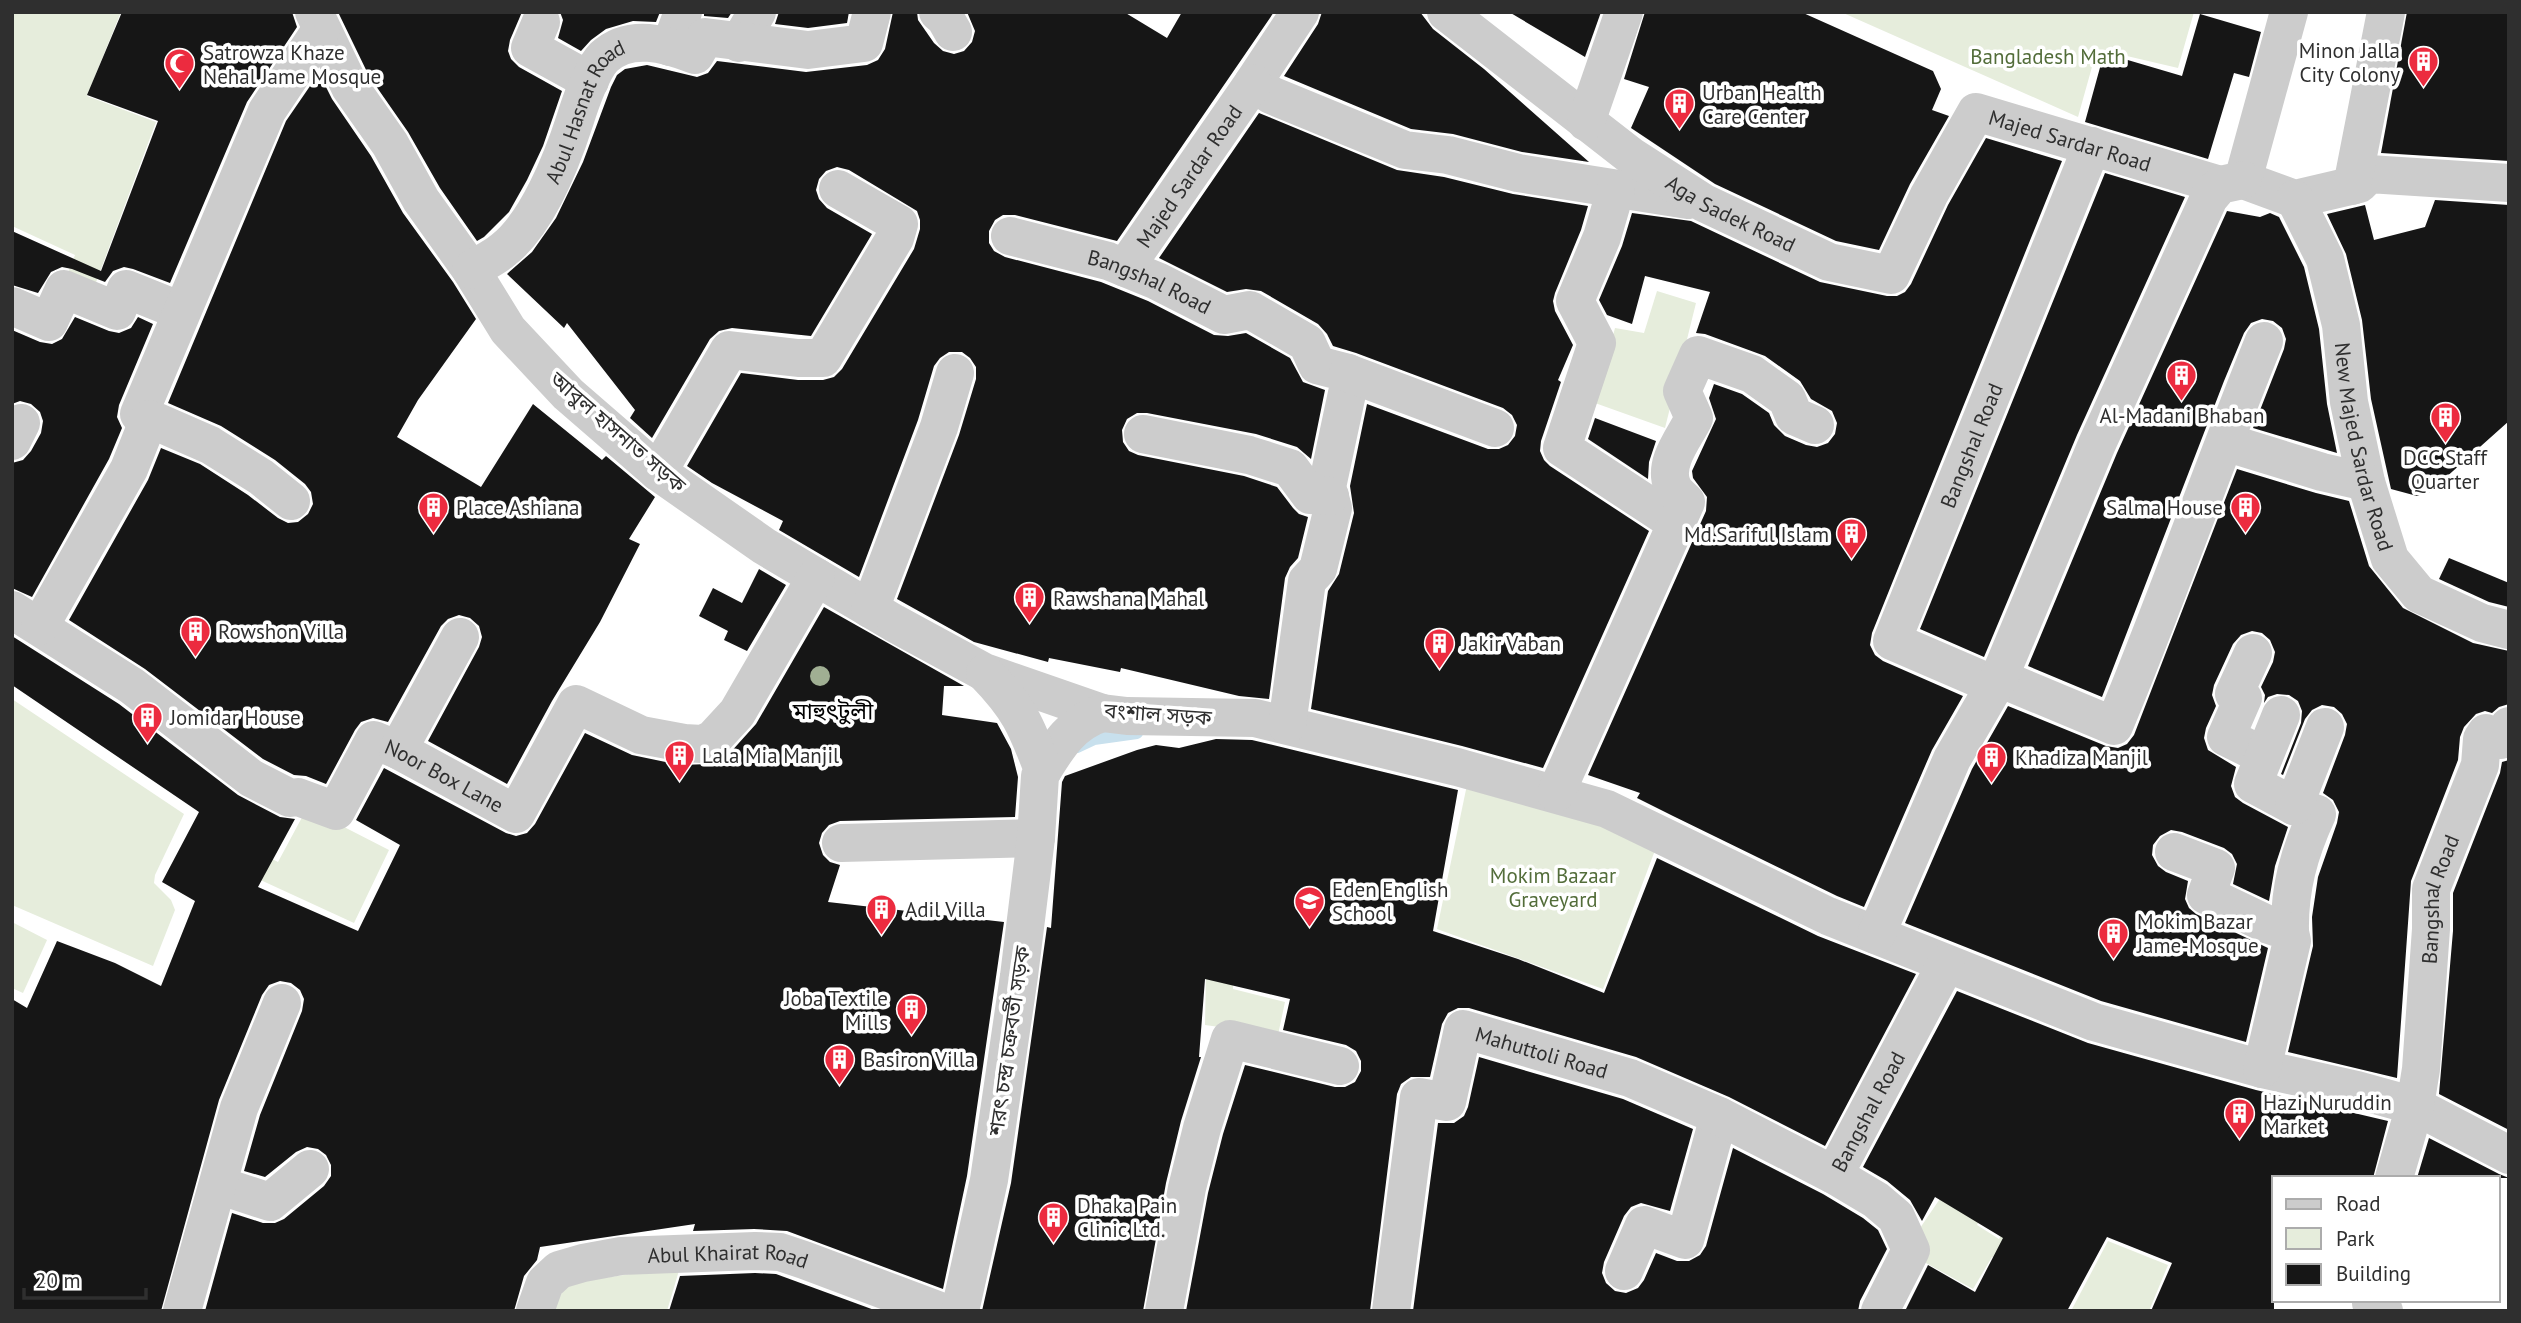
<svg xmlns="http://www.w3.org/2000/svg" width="2521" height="1323" font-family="'PT Sans','Noto Sans Bengali',sans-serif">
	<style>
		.green { fill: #e6eddc }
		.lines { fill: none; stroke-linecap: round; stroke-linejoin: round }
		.stream { stroke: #c8e0ed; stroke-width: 12 }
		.building { fill: #161616 }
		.minor { stroke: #ccc; stroke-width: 38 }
		.tree { fill: #a0af93 }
		.labels { text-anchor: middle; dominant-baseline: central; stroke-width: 7; stroke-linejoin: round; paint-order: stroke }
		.poi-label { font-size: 21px; fill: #2f2f2f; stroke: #fff; text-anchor: start }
		.park-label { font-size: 21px; fill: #536d3a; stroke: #fff }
		.street-label { font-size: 21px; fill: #2f2f2f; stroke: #fff }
		.neighbourhood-label { font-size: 23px; fill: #000; stroke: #fff }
	</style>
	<rect width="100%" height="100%" fill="#fff"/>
	<!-- green -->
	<g class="green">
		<path d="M12 12H121L87 96 156 122 92 293 65 280 75 255 12 226Z"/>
		<path d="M1841 12H2194L2178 68 2097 49 2078 117Z"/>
		<path d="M1657 291 1696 303 1665 428 1595 403 1615 328 1644 333Z"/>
		<path d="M12 699 184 814 155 875 154 883 171 900 175 910 153 966 12 905Z"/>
		<path d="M1468 780 1657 845 1603 989 1437 929Z"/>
		<path d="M307 808 389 850 354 923 243 872 255 850 278 862Z"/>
		<path d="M12 922 47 940 23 993 12 988Z"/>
		<path d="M1206 973 1233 976V989L1285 1002 1278 1035 1205 1025Z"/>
		<path d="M1950 1184 1986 1208 1977 1225 1999 1239 2011 1219V1267L1992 1257 1973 1289 1915 1257 1916 1234Z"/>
		<path d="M2108 1241 2168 1265 2149 1311H2071Z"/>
		<path d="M680 1267 667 1311H550L565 1288 575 1282Z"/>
	</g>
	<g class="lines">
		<!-- stream -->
		<path class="stream" d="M1077 747 1094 739 1137 733"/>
	</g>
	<!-- building -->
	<g class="building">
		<path d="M122 12H292L297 27 247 102 170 283 133 269 124 267 113 271 105 282 72 269 62 267 51 272 38 293 12 285V231L101 271 158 121 87 95Z"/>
		<path d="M338 12H522L510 40 508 51 511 59 519 67 562 91 543 146 527 180 509 212 484 237 477 241 440 188 408 132 369 76Z"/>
		<path d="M560 12H660L656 22 633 21 606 29 591 40 581 51 558 38 563 20Z"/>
		<path d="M704 12H732L728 18 704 16Z"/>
		<path d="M779 12H849L847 23 808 28 775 24Z"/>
		<path d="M893 12H917L918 20 934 43 943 51 954 54 964 51 972 42 975 31 967 12H1124L1167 38 1182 12H1274L1117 241 1015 215H1003L995 220 989 231V243L994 251 1005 257 1101 282 1148 301 1214 335 1228 336 1246 333 1290 358 1303 382 1325 390 1311 459 1297 447 1256 434 1147 413H1137L1127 419 1122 430 1123 442 1129 451 1138 455 1244 476 1277 487 1293 508 1299 514 1308 517 1298 558 1290 567 1285 578 1269 699 1239 696 1121 668 1120 672 1049 658 1048 662 974 642 897 599 959 435 976 379V367L970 358 962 352H949L940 358 934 366 918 420 859 577 779 530 783 521 712 483 687 466 741 373 798 380H823L834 377 842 369 914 249 920 229V220L917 211 849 170 837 167 826 171 819 179 816 190 819 199 827 208 872 234 811 336 732 328 719 331 710 339 652 438 630 418 635 410 567 323 564 328 507 274 532 252 556 218 583 162 611 87 617 75 625 69 647 65 697 77 708 73 717 61 806 72 867 65 878 60 885 49Z"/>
		<path d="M1322 12H1420L1433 29 1484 69 1589 162 1522 152 1453 134 1411 129 1284 76 1318 24Z"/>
		<path d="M1509 12H1601L1585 57Z"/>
		<path d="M1645 12H1801L1933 71 1941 89 1932 110 1949 116 1910 184 1879 250 1836 241 1715 184 1631 128 1649 87 1624 79Z"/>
		<path d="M2407 12H2509V161L2381 153Z"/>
		<path d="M2200 14 2261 32 2249 77 2234 73 2208 159 2085 122 2104 53 2182 76Z"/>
		<path d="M319 73 332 99 371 156 403 213 453 282 476 319 418 400 397 437 481 487 533 404 602 460 606 456 655 497 629 539 640 544 600 622 552 701 507 784 428 741 479 647 482 637 479 626 470 618 459 615 448 619 441 626 388 722 373 718 361 722 355 730 326 784 306 776 294 775 263 759 145 669 69 620 148 480 161 448 200 464 248 495 278 518 288 523 298 522 308 514 313 504 311 492 305 484 275 460 221 426 168 403 286 121Z"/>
		<path d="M1259 113 1397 170 1444 177 1513 194 1588 206 1581 230 1555 293 1553 301 1555 311 1573 345 1558 380 1561 382 1541 441 1540 451 1544 460 1550 466 1649 531 1543 768 1462 746 1311 709 1328 591 1339 574 1354 513 1350 486 1367 404 1488 449H1499L1508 445 1515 436 1517 425 1512 415 1503 408 1356 353 1333 346 1327 334 1318 324 1261 291 1246 289 1227 292 1159 258Z"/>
		<path d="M1986 138 2062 161 1872 633 1870 645 1875 655 1883 661 1963 696 1932 750 1864 907 1837 896 1673 816 1637 798 1640 793 1588 775 1706 511 1707 497 1693 478 1692 471 1716 419 1709 398 1714 384 1742 394 1769 413 1774 425 1785 436 1806 445 1817 447 1828 443 1835 434 1837 423 1832 411 1811 399 1800 381 1765 356 1705 334 1696 333 1710 292 1645 276 1632 324 1607 315 1599 300 1622 246 1632 213 1691 221 1820 282 1887 296H1897L1905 292 1911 284 1948 205Z"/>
		<path d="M2105 173 2185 197 2077 435 1984 657 1920 629Z"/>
		<path d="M2435 200 2509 205V421L2425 496H2417L2391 489 2371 399 2362 320 2346 254 2327 214 2365 205 2374 240 2425 227Z"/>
		<path d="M2227 211 2260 217 2270 213 2279 217 2304 267 2319 329 2327 404 2337 453 2253 428 2284 349 2286 339 2282 328 2273 321 2262 319 2251 323 2244 333 2224 381 2102 697 2028 666 2117 453Z"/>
		<path d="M75 317 109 331 119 333 131 328 138 317 153 324 119 405 117 417 122 428 109 459 32 597 12 588V463L23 460 31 451 41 433 43 421 40 412 31 404 20 401 12 404V330L40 342 52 344 62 339Z"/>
		<path d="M1595 418 1656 441 1649 462 1648 479 1588 439Z"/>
		<path d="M2237 469 2316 493 2349 501 2369 566 2403 608 2473 643 2509 651V704L2499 707 2492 713 2485 711 2476 714 2464 727 2460 737 2458 760 2411 881 2397 1078 2288 1052 2313 946 2312 917 2318 877 2337 823 2339 812 2333 800 2323 793 2345 735 2347 724 2342 714 2334 707 2322 705 2312 710 2305 719 2283 775 2281 774 2301 723 2302 711 2298 701 2289 695 2277 694 2268 697 2264 703 2265 695 2261 687 2273 662 2275 652 2270 640 2262 633 2252 631 2241 635 2233 644 2214 685 2212 695 2216 706 2206 728 2204 738 2208 750 2236 767 2231 786 2235 797 2243 803 2288 827 2275 866 2269 901 2233 884 2237 864 2232 854 2224 848 2182 832 2171 830 2160 836 2153 845 2152 855 2158 866 2166 872 2188 881 2185 899 2189 908 2196 914 2268 948 2246 1042 2101 1001 1905 923 1972 769 2008 706 2106 746 2118 748 2127 744 2134 735Z"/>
		<path d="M2449 558 2509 583V607L2489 602 2439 579Z"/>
		<path d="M759 569 786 585 747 651 724 640 728 631 699 616 713 588 742 603Z"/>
		<path d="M824 607 964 686H944L942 715 997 723 1011 749 1018 777 1015 817 840 821 829 825 822 833 819 843 823 855 830 862 840 865 828 902 1004 922 967 1176 943 1289 787 1231 754 1229 693 1231 695 1224 540 1247 537 1260 524 1276 514 1311H205L232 1213 263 1223H275L284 1219 324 1186 331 1176V1165L326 1155 318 1149 307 1147 296 1152 265 1177 244 1171 260 1115 302 1011 304 999 300 990 291 983 280 981 269 985 262 995 219 1100 161 1311H12V999L27 1008 57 941 115 963 161 986 195 901 162 882 199 812 12 685V636L119 704 238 795 280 817 295 819 258 887 358 931 400 845 356 820 384 768 506 833 516 836 527 833 535 824 585 733 632 755 680 765 710 764 729 754 756 724Z"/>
		<path d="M1216 739 1252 740 1458 790 1433 931 1518 959 1604 993 1657 858 1818 936 1916 974 1825 1146 1729 1097 1636 1057 1469 1008H1458L1448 1013 1442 1024 1430 1077H1411L1401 1084 1397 1094 1370 1311H1186L1208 1193 1223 1134 1245 1065 1335 1087H1345L1355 1082 1361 1071V1061L1356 1051 1346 1045 1283 1030 1290 999 1205 979 1199 1057H1201L1181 1121 1166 1183 1143 1311H982L1011 1183 1047 927 1051 928 1062 782 1065 776 1137 750 1156 745 1179 748Z"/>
		<path d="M2509 760V1130L2439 1094 2453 931V893L2500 773 2502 762Z"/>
		<path d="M1957 991 2088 1043 2256 1090 2388 1121 2373 1178H2274V1311H2151L2172 1263 2107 1237 2067 1311H1905L1928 1265 1975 1292 2003 1238 1935 1197 1922 1221 1910 1200 1887 1181 1863 1167Z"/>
		<path d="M1479 1057 1623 1099 1693 1129 1670 1211 1641 1203 1631 1207 1624 1216 1604 1262 1602 1273 1606 1283 1615 1291 1626 1293 1638 1288 1644 1280 1656 1253 1677 1261H1689L1700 1255 1706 1246 1733 1148 1823 1194 1863 1218 1878 1230 1887 1249 1860 1301 1858 1311H1413L1438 1123H1454L1464 1116 1468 1107Z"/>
		<path d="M2429 1138 2499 1174 2509 1178H2417Z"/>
		<path d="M755 1273 776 1274 877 1311H669L680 1276Z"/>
	</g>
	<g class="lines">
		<!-- minor -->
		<g class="minor">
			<path d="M314 12 350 87 390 144 421 200 471 270 508 330 568 394 658 472 764 546 894 623 984 672 1102 713 1127 716 1255 718 1457 767 1607 809 1828 916 2094 1022 2262 1069 2357 1090 2415 1106 2509 1155"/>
			<path d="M938 12 945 18 953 32"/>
			<path d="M1300 12 1253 83 1271 95 1405 150 1448 155 1518 173 1688 200"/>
			<path id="s1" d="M1446 12 1631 156 1704 203 1829 262 1891 275 1929 195 1976 112 2220 185"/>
			<path d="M541 22 530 48 590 81"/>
			<path d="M739 43 757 12"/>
			<path d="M670 47 683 12"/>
			<path d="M1586 122 1624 12"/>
			<path d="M2243 180 2295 199 2359 184 2369 174 2509 183"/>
			<path d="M2243 180 2289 12"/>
			<path d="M2352 186 2386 12"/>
			<path d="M1616 189 1602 237 1575 301 1597 343 1562 448 1676 523"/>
			<path id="s2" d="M2295 199 2325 259 2341 325 2349 402 2366 482 2390 559 2419 594 2482 623 2509 630"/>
			<path id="s3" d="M1010 236 1108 261 1157 281 1224 315 1250 310 1307 343 1317 365 1348 373 1349 384 1327 487 1333 508 1318 569 1307 581 1287 725"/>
			<path id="s4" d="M1125 268 1253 83"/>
			<path id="s5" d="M471 270C482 263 494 258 503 250 537 224 562 160 575 120 580 104 592 69 604 57 630 33 666 44 695 55L705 37 808 50 864 43 872 12"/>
			<path d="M12 306 49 322 64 289 117 311 126 289 181 311"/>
			<path d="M1348 373 1495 428"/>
			<path d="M1143 434 1249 455 1290 468 1310 495 1330 496"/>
			<path d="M12 441 21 423"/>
			<path d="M2225 442 2322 472 2366 482"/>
			<path d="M658 472 729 350 798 358H823L895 238 899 224 838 189"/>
			<path d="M291 501 261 477 210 445 139 414 267 111 321 30"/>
			<path d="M870 609 939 427 955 373"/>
			<path id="s6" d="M12 610 132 686 251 778 290 798 298 797 336 811 374 740 398 750 516 814 576 704 641 735 684 743 702 744 713 739 737 713 816 577"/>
			<path d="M40 626 129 469 149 419"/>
			<path d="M2253 653 2234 694 2243 698 2226 737 2264 756"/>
			<path d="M1999 678 2114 726C2167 599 2212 469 2264 341"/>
			<path id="s7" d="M1994 685 1892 641 2092 146"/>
			<path d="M2281 715 2253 784 2294 806 2317 814C2299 853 2289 889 2290 932"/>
			<path d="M398 750 460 637"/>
			<path d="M1043 770C1059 744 1072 723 1102 713"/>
			<path d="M1556 793 1686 502C1681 497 1674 491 1672 485 1663 462 1685 437 1694 418L1682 391 1698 355 1752 374 1787 399 1794 416 1815 425"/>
			<path d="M2294 806 2325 727"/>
			<path d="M841 843 1036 838"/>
			<path d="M2174 852 2216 868 2206 895 2269 925 2290 932 2292 941 2262 1069"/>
			<path d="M1876 935 1952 759 1999 678 2097 444 2209 198 2220 185 2243 180"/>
			<path id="s8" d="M1834 1175 1946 964"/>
			<path id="s9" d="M2394 1178 2415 1106 2421 1069 2431 929V889L2480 765 2482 739 2486 733 2501 740 2509 726"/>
			<path d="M218 1185 270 1202 310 1169"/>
			<path d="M1624 1271 1644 1225 1685 1240 1719 1116"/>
			<path d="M2371 1303 2384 1311"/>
			<path d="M182 1311 239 1108 282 1003"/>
			<path id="s10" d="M535 1311 545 1283 559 1270 583 1263 621 1256 755 1251 780 1252 804 1260 940 1311"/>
			<path d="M960 1311 989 1180 1019 976 1036 838 1040 776 1043 770C1026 725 1019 708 985 673"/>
			<path d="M1164 1311 1187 1188 1202 1128 1230 1039 1340 1066"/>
			<path id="s11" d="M1391 1311 1419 1097 1447 1102 1463 1029 1630 1078 1719 1116 1834 1175 1876 1200 1896 1217 1911 1250 1880 1311"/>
		</g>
	</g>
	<!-- trees -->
	<circle class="tree" cx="820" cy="676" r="10"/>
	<!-- icons -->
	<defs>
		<symbol id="building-pin" viewBox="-11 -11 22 30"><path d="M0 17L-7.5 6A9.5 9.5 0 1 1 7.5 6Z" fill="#ec2b3f" stroke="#fff"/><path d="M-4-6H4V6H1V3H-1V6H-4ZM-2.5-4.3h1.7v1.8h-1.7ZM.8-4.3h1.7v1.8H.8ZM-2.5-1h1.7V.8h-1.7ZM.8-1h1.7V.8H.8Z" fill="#fff"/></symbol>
		<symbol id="mosque-pin" viewBox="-11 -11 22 30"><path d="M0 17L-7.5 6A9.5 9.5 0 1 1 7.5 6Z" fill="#ec2b3f" stroke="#fff"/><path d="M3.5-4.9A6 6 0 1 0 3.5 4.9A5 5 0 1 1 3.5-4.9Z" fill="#fff"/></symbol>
		<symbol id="school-pin" viewBox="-11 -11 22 30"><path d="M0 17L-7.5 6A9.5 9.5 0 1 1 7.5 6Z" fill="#ec2b3f" stroke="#fff"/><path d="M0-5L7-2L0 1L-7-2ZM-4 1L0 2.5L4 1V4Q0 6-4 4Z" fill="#fff"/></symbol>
	</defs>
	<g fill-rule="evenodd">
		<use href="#building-pin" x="2406" y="44" width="35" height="47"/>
		<use href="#mosque-pin" x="162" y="46" width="35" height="47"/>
		<use href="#building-pin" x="1662" y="86" width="35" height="47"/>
		<use href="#building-pin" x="2164" y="358" width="35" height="47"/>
		<use href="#building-pin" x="2428" y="400" width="35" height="47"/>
		<use href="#building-pin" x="416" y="490" width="35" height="47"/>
		<use href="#building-pin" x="2228" y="490" width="35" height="47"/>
		<use href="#building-pin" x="1834" y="516" width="35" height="47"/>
		<use href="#building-pin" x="1012" y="580" width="35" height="47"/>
		<use href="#building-pin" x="178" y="614" width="35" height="47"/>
		<use href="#building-pin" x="1422" y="626" width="35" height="47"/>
		<use href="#building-pin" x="130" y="700" width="35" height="47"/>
		<use href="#building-pin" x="662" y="738" width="35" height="47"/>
		<use href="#building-pin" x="1974" y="740" width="35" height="47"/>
		<use href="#school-pin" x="1292" y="884" width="35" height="47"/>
		<use href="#building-pin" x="864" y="892" width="35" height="47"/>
		<use href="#building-pin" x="2096" y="916" width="35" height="47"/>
		<use href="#building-pin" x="894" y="992" width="35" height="47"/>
		<use href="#building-pin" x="822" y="1042" width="35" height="47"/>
		<use href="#building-pin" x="2222" y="1096" width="35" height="47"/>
		<use href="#building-pin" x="1036" y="1200" width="35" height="47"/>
	</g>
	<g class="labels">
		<!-- poi labels -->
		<g class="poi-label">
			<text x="2400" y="50" text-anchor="end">Minon Jalla<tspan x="2400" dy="24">City Colony</tspan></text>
			<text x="203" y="52">Satrowza Khaze<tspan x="203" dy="24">Nehal Jame Mosque</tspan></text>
			<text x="1702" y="92">Urban Health<tspan x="1702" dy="24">Care Center</tspan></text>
			<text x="2182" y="415" text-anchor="middle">Al-Madani Bhaban</text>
			<text x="2445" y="457" text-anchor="middle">DCC Staff<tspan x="2445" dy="24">Quarter</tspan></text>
			<text x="456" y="507">Place Ashiana</text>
			<text x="2223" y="507" text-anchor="end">Salma House</text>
			<text x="1829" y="534" text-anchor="end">Md.Sariful Islam</text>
			<text x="1053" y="598">Rawshana Mahal</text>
			<text x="218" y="631">Rowshon Villa</text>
			<text x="1462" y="643">Jakir Vaban</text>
			<text x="170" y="717">Jomidar House</text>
			<text x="702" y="755">Lala Mia Manjil</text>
			<text x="2015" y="757">Khadiza Manjil</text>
			<text x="1332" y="889">Eden English<tspan x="1332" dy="24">School</tspan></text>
			<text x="905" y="909">Adil Villa</text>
			<text x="2137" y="921">Mokim Bazar<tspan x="2137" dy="24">Jame-Mosque</tspan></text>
			<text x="888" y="998" text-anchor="end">Joba Textile<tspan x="888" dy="24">Mills</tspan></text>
			<text x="863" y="1059">Basiron Villa</text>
			<text x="2263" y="1102">Hazi Nuruddin<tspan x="2263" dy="24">Market</tspan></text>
			<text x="1077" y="1205">Dhaka Pain<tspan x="1077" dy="24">Clinic Ltd.</tspan></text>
		</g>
		<!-- park labels -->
		<g class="park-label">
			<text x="2048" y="56">Bangladesh Math</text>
			<text x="1553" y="875">Mokim Bazaar<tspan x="1553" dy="24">Graveyard</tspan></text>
		</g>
		<!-- street labels -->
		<g class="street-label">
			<text stroke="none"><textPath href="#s5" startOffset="201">Abul Hasnat Road</textPath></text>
			<text stroke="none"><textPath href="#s1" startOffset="805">Majed Sardar Road</textPath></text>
			<text stroke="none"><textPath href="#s4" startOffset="112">Majed Sardar Road</textPath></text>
			<text stroke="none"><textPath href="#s1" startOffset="350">Aga Sadek Road</textPath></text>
			<text stroke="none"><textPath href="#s3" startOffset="147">Bangshal Road</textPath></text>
			<text transform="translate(618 432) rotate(41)">আবুল হাসনাত সড়ক</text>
			<text stroke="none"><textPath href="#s7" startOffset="322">Bangshal Road</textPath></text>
			<text stroke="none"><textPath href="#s2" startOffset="259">New Majed Sardar Road</textPath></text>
			<text transform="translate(1158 714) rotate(4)">বংশাল সড়ক</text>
			<text stroke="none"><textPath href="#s6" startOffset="544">Noor Box Lane</textPath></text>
			<text stroke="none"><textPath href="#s9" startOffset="284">Bangshal Road</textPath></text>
			<text transform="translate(1009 1041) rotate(-82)">শরৎ চন্দ্র চক্রবর্তী সড়ক</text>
			<text stroke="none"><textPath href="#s11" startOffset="401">Mahuttoli Road</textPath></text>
			<text stroke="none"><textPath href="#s8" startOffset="72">Bangshal Road</textPath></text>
			<text stroke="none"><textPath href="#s10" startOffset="220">Abul Khairat Road</textPath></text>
		</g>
		<!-- neighbourhood labels -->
		<g class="neighbourhood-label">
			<text x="833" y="710">মাহুৎটুলী</text>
		</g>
	</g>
	<!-- border -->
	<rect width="2521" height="1323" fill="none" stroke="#2f2f2f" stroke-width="28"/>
	<!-- legend -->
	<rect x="2272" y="1176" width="228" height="126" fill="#ffffff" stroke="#acacac" stroke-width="2"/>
	<rect x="2286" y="1199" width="35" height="10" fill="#cccccc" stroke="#acacac" stroke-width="2"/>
	<text x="2336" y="1211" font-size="21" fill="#2f2f2f">Road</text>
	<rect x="2286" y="1228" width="35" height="21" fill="#e6eddc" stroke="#acacac" stroke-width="2"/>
	<text x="2336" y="1246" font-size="21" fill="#2f2f2f">Park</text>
	<rect x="2286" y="1264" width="35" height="21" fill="#161616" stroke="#acacac" stroke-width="2"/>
	<text x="2336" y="1281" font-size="21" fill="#2f2f2f">Building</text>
	<!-- scale -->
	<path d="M24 1288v10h122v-10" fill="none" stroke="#2f2f2f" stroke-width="3.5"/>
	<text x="35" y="1288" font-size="21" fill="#2f2f2f" stroke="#ffffff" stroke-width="5" paint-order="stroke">20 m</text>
</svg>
